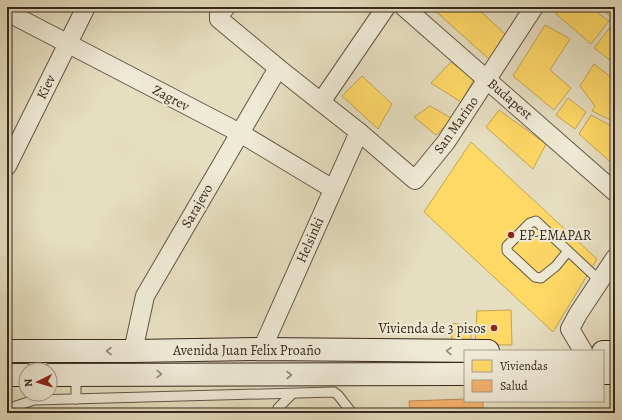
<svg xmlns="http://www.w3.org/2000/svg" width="622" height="420" font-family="Alegreya,serif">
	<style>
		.homes { fill: #ffd966; stroke: #c3a450 }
		.health { fill: #f6b26b; stroke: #bd8954 }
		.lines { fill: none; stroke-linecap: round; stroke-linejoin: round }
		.lane-casing { stroke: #635646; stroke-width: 11 }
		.street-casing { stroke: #635646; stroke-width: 20 }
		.secondary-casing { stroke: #37291d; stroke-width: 24 }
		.lane { stroke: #efead6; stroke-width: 9 }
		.street { stroke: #efead6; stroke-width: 18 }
		.secondary { stroke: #efead6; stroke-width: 22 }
		.oneway { stroke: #938a7a }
		.poi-dot { fill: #8f2418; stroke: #efead6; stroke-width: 1.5 }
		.labels { text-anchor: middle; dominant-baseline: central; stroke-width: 4; stroke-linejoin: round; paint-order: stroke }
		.street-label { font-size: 14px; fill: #37291d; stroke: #efead6 }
		.poi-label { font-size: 14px; fill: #37291d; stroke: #efead6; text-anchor: start }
	</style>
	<rect width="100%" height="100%" fill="#e6dec0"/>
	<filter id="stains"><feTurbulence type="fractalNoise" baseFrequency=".005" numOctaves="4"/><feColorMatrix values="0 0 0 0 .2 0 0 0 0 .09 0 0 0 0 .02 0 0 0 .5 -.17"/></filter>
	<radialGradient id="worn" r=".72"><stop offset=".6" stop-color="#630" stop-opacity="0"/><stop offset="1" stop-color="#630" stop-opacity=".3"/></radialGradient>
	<!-- homes -->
	<g class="homes">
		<path d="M431 7H476L505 34 490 60Z"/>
		<path d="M560 7H590L609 21 591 44 556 14Z"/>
		<path d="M600 7H615V21Z"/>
		<path d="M545 25 570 39 550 70 571 88 554 110 513 76Z"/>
		<path d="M612 25 615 27V64L594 48Z"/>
		<path d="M451 62 474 79 461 102 431 83Z"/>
		<path d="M594 64 615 80V122L592 111 595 106 580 86Z"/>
		<path d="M362 76 392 104 378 129 342 96Z"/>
		<path d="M568 98 586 112 575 129 556 115Z"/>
		<path d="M430 106 453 119 436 135 414 117Z"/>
		<path d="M499 110 546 144 533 169 486 127Z"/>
		<path d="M591 115 615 128V166L579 134Z"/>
		<path d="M471 142 597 259 553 332 424 212Z"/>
		<path d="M511 310 512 345H475L477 311Z"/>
		<path d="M453 323 472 327 470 345 451 344Z"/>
	</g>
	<!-- health -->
	<path class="health" d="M465 399V401H483V413H410L409 401Z"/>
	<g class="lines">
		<defs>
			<g id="lane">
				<path d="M568 251 556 266 541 278 535 277 507 251V246L530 223 536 221 599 280"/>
				<path d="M76 399V375"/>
				<path d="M7 409 34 400 334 392 338 395 352 413"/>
				<path d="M278 413V408L292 394"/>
			</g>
			<g id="street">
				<path d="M226 7 219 15V19L278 68 359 132 415 180 446 142 534 7"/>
				<path d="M404 7 615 192"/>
				<path d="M7 12 240 133 333 189"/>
				<path d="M321 102 386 7"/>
				<path d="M7 166 86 7"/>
				<path d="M262 349 359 132"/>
				<path d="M133 351 145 296 278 68"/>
				<path d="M583 351 570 329 578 314 615 258"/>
			</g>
			<g id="secondary">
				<path d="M7 351H133L262 349 488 351"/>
				<path d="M603 352H615"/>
				<path d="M603 373H615"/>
				<path d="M7 375H26"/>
				<path d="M50 375 465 374"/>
			</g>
		</defs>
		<!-- lane casing -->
		<use href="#lane" class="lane-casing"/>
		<!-- street casing -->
		<use href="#street" class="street-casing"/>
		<!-- secondary casing -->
		<use href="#secondary" class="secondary-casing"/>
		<!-- lane -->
		<use href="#lane" class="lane"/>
		<!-- street -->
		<use href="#street" class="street"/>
		<!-- secondary -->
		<use href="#secondary" class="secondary"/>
	</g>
	<!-- one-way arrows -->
	<defs><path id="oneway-chevron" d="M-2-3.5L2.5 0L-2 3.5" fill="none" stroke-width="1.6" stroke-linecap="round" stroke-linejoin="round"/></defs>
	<g class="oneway">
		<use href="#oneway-chevron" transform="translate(109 351) rotate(-180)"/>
		<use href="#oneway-chevron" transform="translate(449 351) rotate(-179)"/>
		<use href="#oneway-chevron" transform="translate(159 374) rotate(1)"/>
		<use href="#oneway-chevron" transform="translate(289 375)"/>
	</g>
	<!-- markers -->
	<g class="poi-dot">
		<circle cx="511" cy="235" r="4"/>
		<circle cx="494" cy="328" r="4"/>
	</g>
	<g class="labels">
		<!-- street labels -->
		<g class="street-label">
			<text transform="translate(46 87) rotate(-64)">Kiev</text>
			<text transform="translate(171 98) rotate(28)">Zagrev</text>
			<text transform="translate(510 99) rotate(41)">Budapest</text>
			<text transform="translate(456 125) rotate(-55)">San Marino</text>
			<text transform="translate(197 206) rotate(-60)">Sarajevo</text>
			<text transform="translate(310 240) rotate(-66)">Helsinki</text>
			<text x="247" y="350">Avenida Juan Felix Proaño</text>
		</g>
		<!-- poi labels -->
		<g class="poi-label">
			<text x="519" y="235">EP-EMAPAR</text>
			<text x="486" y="328" text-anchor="end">Vivienda de 3 pisos</text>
		</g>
	</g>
	<!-- margin -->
	<rect width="622" height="420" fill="none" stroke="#e6dec0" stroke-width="24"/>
	<rect x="8" y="8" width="606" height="404" fill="none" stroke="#37291d" stroke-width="2"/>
	<rect x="12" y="12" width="598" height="396" fill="none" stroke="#37291d"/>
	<!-- legend -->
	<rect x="464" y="350" width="140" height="52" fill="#efead6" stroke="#a59d8c"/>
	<rect x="472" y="360" width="20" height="12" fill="#ffd966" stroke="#a59d8c"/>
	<text x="500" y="370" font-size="12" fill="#37291d">Viviendas</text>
	<rect x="472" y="380" width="20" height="12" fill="#f6b26b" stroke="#a59d8c"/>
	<text x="500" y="390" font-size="12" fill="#37291d">Salud</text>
	<!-- north arrow -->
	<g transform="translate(38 382) rotate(265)"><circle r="19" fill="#efead6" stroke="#a59d8c"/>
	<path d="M0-3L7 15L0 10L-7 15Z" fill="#8f2418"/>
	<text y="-6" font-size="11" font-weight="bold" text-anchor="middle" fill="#37291d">N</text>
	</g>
	<rect width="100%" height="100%" filter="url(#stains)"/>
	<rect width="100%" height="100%" fill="url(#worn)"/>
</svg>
